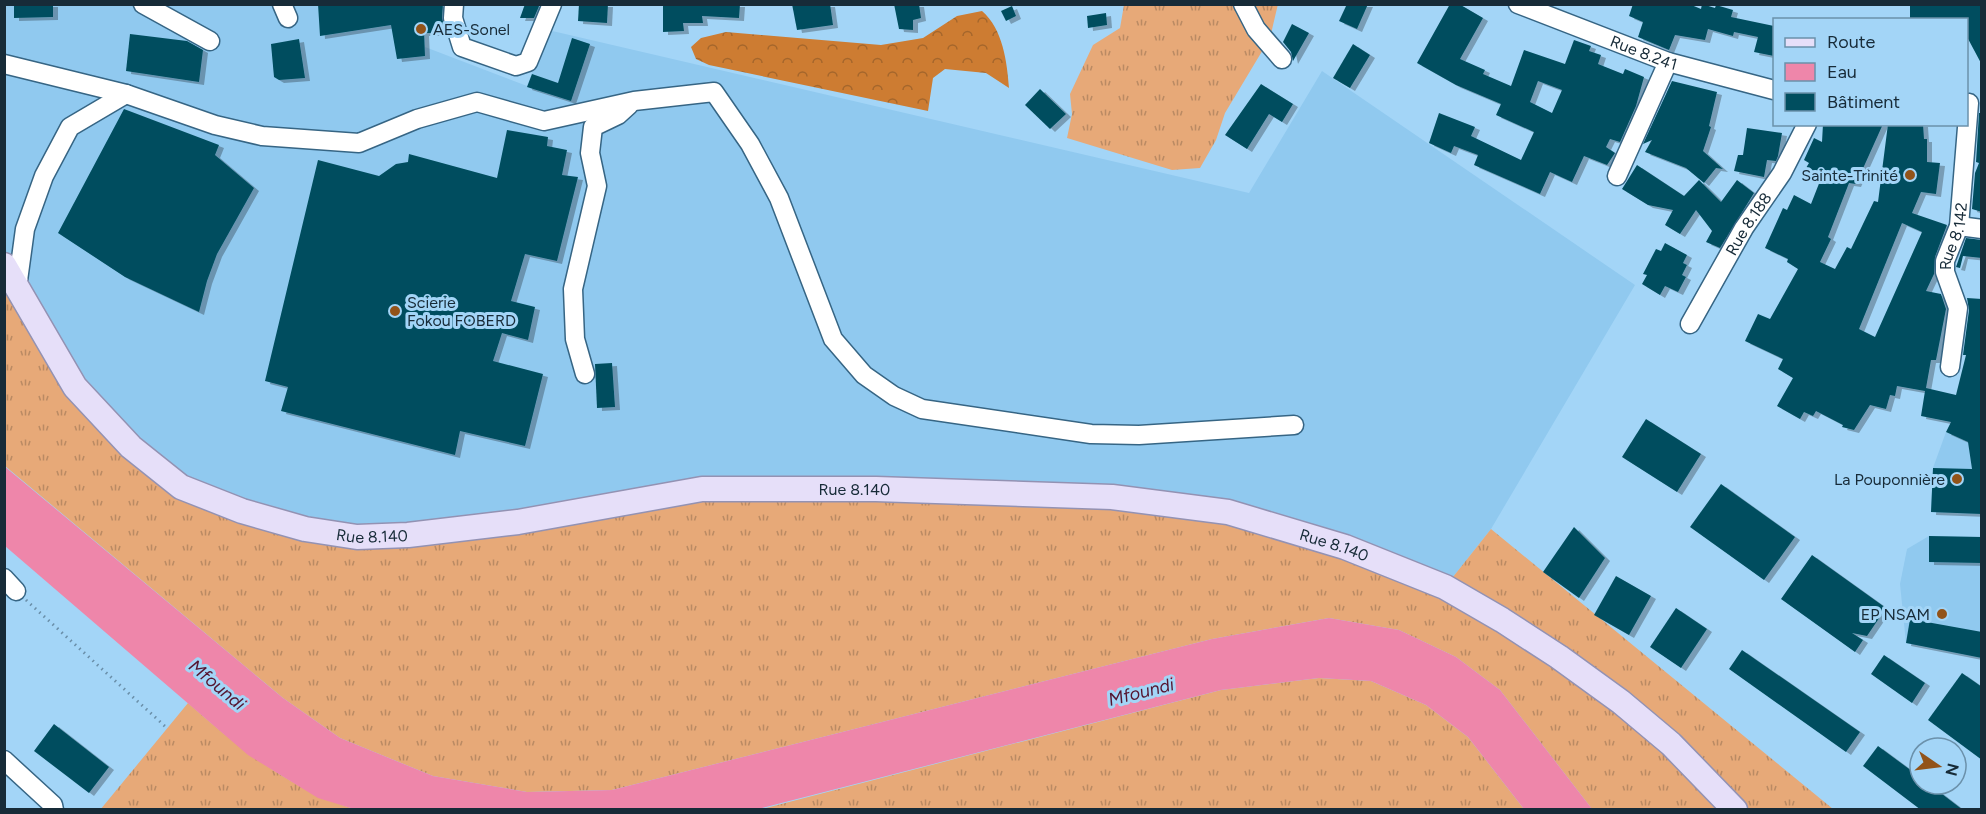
<svg xmlns="http://www.w3.org/2000/svg" width="1986" height="814" font-family="Figtree,sans-serif">
	<style>
		.built { fill: #90c9ef }
		.grass { fill: url(#grass-tufts) }
		.forest { fill: url(#forest-crowns) }
		.water { fill: #ee86aa }
		.building { fill: #004e5f; fill-rule: evenodd; filter: url(#shadow) }
		.lines { fill: none; stroke-linecap: round; stroke-linejoin: round }
		.minor-casing { stroke: #366584; stroke-width: 21 }
		.major-casing { stroke: #9392b3; stroke-width: 27 }
		.path { stroke: #6a8fa9; stroke-width: 3; stroke-dasharray: 1.5 4.5; stroke-linecap: butt }
		.minor { stroke: #fff; stroke-width: 18 }
		.major { stroke: #e6dff9; stroke-width: 24 }
		.poi-dot { fill: #925319; stroke: #a3d5f7; stroke-width: 2 }
		.labels { text-anchor: middle; dominant-baseline: central; stroke-width: 6; stroke-linejoin: round; paint-order: stroke }
		.poi-label { font-size: 16px; fill: #172b38; stroke: #a3d5f7; text-anchor: end }
		.street-label { font-size: 16px; fill: #172b38; stroke: #a3d5f7 }
		.water-label { font-size: 18px; font-style: italic; fill: #551530; stroke: #a3d5f7 }
	</style>
	<defs>
		<pattern id="grass-tufts" width="24" height="20" patternUnits="userSpaceOnUse" patternTransform="scale(1.5)"><rect width="24" height="20" fill="#e7a978"/><path d="M3 7l-1-3M5 7V3M7 7l1-3M15 17l-1-3M17 17v-4M19 17l1-3" fill="none" stroke="#ba8a63"/></pattern>
		<pattern id="forest-crowns" width="20" height="18" patternUnits="userSpaceOnUse" patternTransform="scale(1.5)"><rect width="20" height="18" fill="#cd7c32"/><path d="M2 6a3 3 0 1 1 6 0M12 15a3 3 0 1 1 6 0" fill="none" stroke="#a5662b"/></pattern>
		<filter id="shadow"><feDropShadow dx="5" dy="3" stdDeviation="0" flood-color="#0004"/></filter>
	</defs>
	<rect width="100%" height="100%" fill="#a3d5f7"/>
	<!-- built -->
	<g class="built">
		<path d="M4 5H425V47L527 86 548 30 1249 193 1322 71 1635 285 1491 529 1445 587 408 535 242 511 131 447 5 267Z"/>
		<path d="M1946 432 1972 444H1969L1972 468 1981 469V514L1931 512 1933 468Z"/>
		<path d="M1929 536 1981 537V658L1906 643 1900 584 1907 549Z"/>
	</g>
	<!-- grass -->
	<g class="grass">
		<path d="M1278 4 1270 38 1225 113 1216 140 1200 168 1172 170 1067 138 1072 114 1070 94 1093 45 1120 28 1124 5Z"/>
		<path d="M4 267 75 387 181 487 357 537 702 489 1228 512 1445 587 1491 529 1833 809H1592L1500 690 1456 657 1399 630 1329 618 1212 639 612 790 527 792 433 776 340 738 283 698 5 466Z"/>
		<path d="M1319 678 1371 681 1426 705 1468 737 1524 809 758 810 1221 690Z"/>
		<path d="M188 703C241 749 286 787 354 809L100 810Z"/>
	</g>
	<!-- forest -->
	<path class="forest" d="M982 11C1003 29 1007 62 1009 88L986 73 945 69 933 78 928 111 709 65 696 59 691 47 701 38 726 32 881 45 923 38 957 16Z"/>
	<!-- water -->
	<path class="water" d="M4 466 283 698 340 738 433 776 527 792 612 790 1212 639 1329 618 1399 630 1456 657 1500 690 1592 809H1524L1468 737 1426 705 1371 681 1319 678 1221 690 758 809H354L318 798 248 755 5 546Z"/>
	<!-- building -->
	<g class="building">
		<path d="M14 4H53V17L14 18Z"/>
		<path d="M318 4H443L442 18 446 33H424L425 56 397 59 391 25 320 36Z"/>
		<path d="M525 4H540L534 18H520Z"/>
		<path d="M579 4H608L607 23 578 21Z"/>
		<path d="M663 4H740L739 18 702 16 703 23H683L684 31 663 32Z"/>
		<path d="M792 4H830L833 25 797 30Z"/>
		<path d="M894 4H919L921 18 913 20V30L899 29Z"/>
		<path d="M1347 4H1368L1357 29 1339 21Z"/>
		<path d="M1450 4H1459L1483 18 1460 59 1485 70 1483 74 1511 86 1524 50 1565 64 1574 40 1591 46 1589 51 1601 55 1598 64 1623 74 1625 69 1644 77 1636 106 1620 142 1610 139 1606 147 1615 153 1607 165 1584 156 1572 182 1550 172 1540 194 1474 165 1478 155 1454 146 1451 153 1429 143 1439 113 1475 127 1471 136 1521 160 1534 132 1496 115 1501 104 1456 85 1417 63ZM1538 81 1562 90 1552 113 1530 102Z"/>
		<path d="M1633 4H1689L1701 9 1702 4 1715 8 1716 5 1733 10 1731 17 1774 26V56L1754 52 1758 37 1734 32 1733 36 1708 29 1705 40 1675 35 1669 50 1638 37 1643 22 1629 16Z"/>
		<path d="M1910 4H1982V65L1966 35V20H1910Z"/>
		<path d="M1012 6 1016 16 1006 21 1001 11Z"/>
		<path d="M1106 13 1107 25 1088 28 1087 16Z"/>
		<path d="M1292 24 1309 33 1293 61 1291 52 1283 42Z"/>
		<path d="M130 34 187 41 203 50 199 82 126 71Z"/>
		<path d="M572 38 590 44 571 101 527 87 532 74 558 83Z"/>
		<path d="M299 39 305 78 279 80 274 77 271 44Z"/>
		<path d="M1353 44 1370 55 1350 88 1333 78Z"/>
		<path d="M1672 81 1717 92 1709 126 1711 127 1703 151 1723 169 1716 168 1704 183 1686 168 1645 152 1652 140 1643 144Z"/>
		<path d="M1261 84 1293 104 1282 122 1269 114 1247 149 1225 135Z"/>
		<path d="M1040 89 1066 114 1050 129 1025 105Z"/>
		<path d="M124 109 219 145 215 155 254 188 217 254 207 281 199 312 125 277 58 233Z"/>
		<path d="M1979 113H1982V212L1972 209 1975 173 1979 163 1976 162Z"/>
		<path d="M1823 124H1883L1856 184 1849 183 1828 237 1831 239 1820 262 1835 269 1847 247 1851 249 1874 201 1878 202 1888 124H1923L1924 139H1927V162L1940 163 1936 194 1921 192 1912 213 1947 225 1935 257 1934 274 1926 291 1941 294 1946 309 1936 360H1931L1926 388 1956 395 1966 355H1963L1969 310 1967 298 1982 299V514L1931 512 1933 468 1972 469 1968 442 1946 432 1951 422 1921 416 1925 391 1897 386 1895 396 1890 395 1886 409 1870 405 1854 430 1842 427 1843 425 1816 411 1813 416 1804 412 1800 419 1777 406 1793 378 1778 369 1783 359 1745 341 1758 314 1770 319 1798 269 1787 262 1788 259 1765 248 1783 208 1787 210 1794 195 1811 204 1820 181 1803 173 1809 163 1804 160 1814 138 1822 142ZM1902 223 1922 232 1875 337 1859 329Z"/>
		<path d="M1747 128 1782 133 1778 156 1776 161 1767 160 1764 177 1734 171 1738 155H1743Z"/>
		<path d="M507 130 548 137 547 146 567 150 562 175 578 177 557 261 525 254 511 301 535 307 528 340 502 333 493 361 543 374 525 446 460 431 455 455 281 411 288 387 265 381 318 160 379 176 396 164 408 162 409 154 497 178Z"/>
		<path d="M1637 165 1684 196 1699 180 1721 202 1737 180 1754 193 1720 248 1706 242 1712 231 1696 210 1680 234 1665 225 1673 210 1648 205 1622 189Z"/>
		<path d="M1966 238 1982 240V258L1963 256 1960 268 1956 267Z"/>
		<path d="M1665 243 1687 255 1683 263 1687 265 1682 275 1686 277 1678 292 1665 286 1660 295 1642 284 1647 275 1643 274 1656 249 1661 251Z"/>
		<path d="M612 363 615 407 597 408 595 364Z"/>
		<path d="M1646 419 1701 454 1677 492 1622 457Z"/>
		<path d="M1721 484 1795 537 1764 580 1690 527Z"/>
		<path d="M1574 527 1605 558 1579 598 1543 572Z"/>
		<path d="M1929 536 1982 537V563L1929 562Z"/>
		<path d="M1812 555 1886 608 1867 636 1852 633 1863 640 1855 652 1781 599Z"/>
		<path d="M1616 576 1651 596 1629 635 1594 615Z"/>
		<path d="M1676 608 1707 629 1681 668 1650 647Z"/>
		<path d="M1910 619 1982 632V658L1906 643Z"/>
		<path d="M1742 650 1860 732 1846 752 1729 669Z"/>
		<path d="M1884 655 1925 683 1912 703 1871 674Z"/>
		<path d="M1962 673 1982 687V760L1928 720Z"/>
		<path d="M54 724 109 767 89 793 34 751Z"/>
		<path d="M1878 746 1920 777V784H1929L1963 810H1921L1863 766Z"/>
	</g>
	<g class="lines">
		<defs>
			<g id="minor">
				<path d="M143 4 210 41"/>
				<path d="M282 4 288 18"/>
				<path d="M454 4 453 18 462 47 516 66 528 62 552 4"/>
				<path d="M1243 4 1256 29 1282 59"/>
				<path id="s1" d="M1518 4 1668 62 1774 90"/>
				<path d="M4 64 126 94 215 125 262 136 359 143 417 119 477 102 544 121 634 101 714 92 750 144 779 198 833 339 864 375 894 396 922 409 1091 434 1139 435 1294 425"/>
				<path d="M1617 176 1668 62"/>
				<path d="M1959 226 1982 229"/>
				<path d="M17 288 25 229 44 176 70 127 126 94"/>
				<path id="s2" d="M1690 324 1744 228 1782 173 1807 124"/>
				<path id="s3" d="M1950 367 1958 308 1945 272V261L1959 226 1969 103"/>
				<path d="M585 374 575 339 573 289 597 186 590 153 593 127 618 115 629 105"/>
				<path d="M4 578 16 591"/>
				<path d="M4 760 53 805 54 810"/>
			</g>
			<g id="major">
				<path id="s4" d="M4 265 75 387 131 447 181 487 242 511 305 529 357 537 408 535 518 522 702 489H876L1112 497 1228 512 1345 547 1445 587 1502 620 1559 657 1621 702 1671 744 1735 810"/>
			</g>
		</defs>
		<!-- minor casing -->
		<use href="#minor" class="minor-casing"/>
		<!-- major casing -->
		<use href="#major" class="major-casing"/>
		<!-- path -->
		<path class="path" d="M26 600 167 728"/>
		<!-- minor -->
		<use href="#minor" class="minor"/>
		<!-- major -->
		<use href="#major" class="major"/>
	</g>
	<!-- markers -->
	<g class="poi-dot">
		<circle cx="421" cy="29" r="6"/>
		<circle cx="1910" cy="175" r="6"/>
		<circle cx="395" cy="311" r="6"/>
		<circle cx="1957" cy="479" r="6"/>
		<circle cx="1942" cy="614" r="6"/>
	</g>
	<g class="labels">
		<!-- poi labels -->
		<g class="poi-label">
			<text x="433" y="29" text-anchor="start">AES-Sonel</text>
			<text x="1898" y="175">Sainte-Trinité</text>
			<text x="407" y="302" text-anchor="start">Scierie<tspan x="407" dy="18">Fokou FOBERD</tspan></text>
			<text x="1945" y="479">La Pouponnière</text>
			<text x="1930" y="614">EP NSAM</text>
		</g>
		<!-- street labels -->
		<g class="street-label">
			<text stroke="none"><textPath href="#s1" startOffset="135">Rue 8.241</textPath></text>
			<text stroke="none"><textPath href="#s2" startOffset="116">Rue 8.188</textPath></text>
			<text stroke="none"><textPath href="#s3" startOffset="135">Rue 8.142</textPath></text>
			<text stroke="none"><textPath href="#s4" startOffset="972">Rue 8.140</textPath></text>
			<text stroke="none"><textPath href="#s4" startOffset="486">Rue 8.140</textPath></text>
			<text stroke="none"><textPath href="#s4" startOffset="1458">Rue 8.140</textPath></text>
		</g>
		<!-- water labels -->
		<g class="water-label">
			<text transform="translate(217 685) rotate(40)">Mfoundi</text>
			<text transform="translate(1141 692) rotate(-14)">Mfoundi</text>
		</g>
	</g>
	<!-- border -->
	<rect width="1986" height="814" fill="none" stroke="#172b38" stroke-width="12"/>
	<!-- legend -->
	<rect x="1773" y="18" width="195" height="108" fill="#a3d5f7" stroke="#6b91ab" stroke-width="1.5"/>
	<rect x="1785" y="38" width="30" height="9" fill="#e6dff9" stroke="#6b91ab" stroke-width="1.5"/>
	<text x="1827" y="48" font-size="18" fill="#172b38">Route</text>
	<rect x="1785" y="63" width="30" height="18" fill="#ee86aa" stroke="#6b91ab" stroke-width="1.5"/>
	<text x="1827" y="78" font-size="18" fill="#172b38">Eau</text>
	<rect x="1785" y="93" width="30" height="18" fill="#004e5f" stroke="#6b91ab" stroke-width="1.5"/>
	<text x="1827" y="108" font-size="18" fill="#172b38">Bâtiment</text>
	<!-- north arrow -->
	<g transform="translate(1938 766) rotate(104)"><circle r="28" fill="#a3d5f7" stroke="#6b91ab" stroke-width="1.5"/>
	<path d="M0-4.5L10 22L0 15L-10 22Z" fill="#925319"/>
	<text y="-9" font-size="16" font-weight="bold" text-anchor="middle" fill="#172b38">N</text>
	</g>
</svg>
